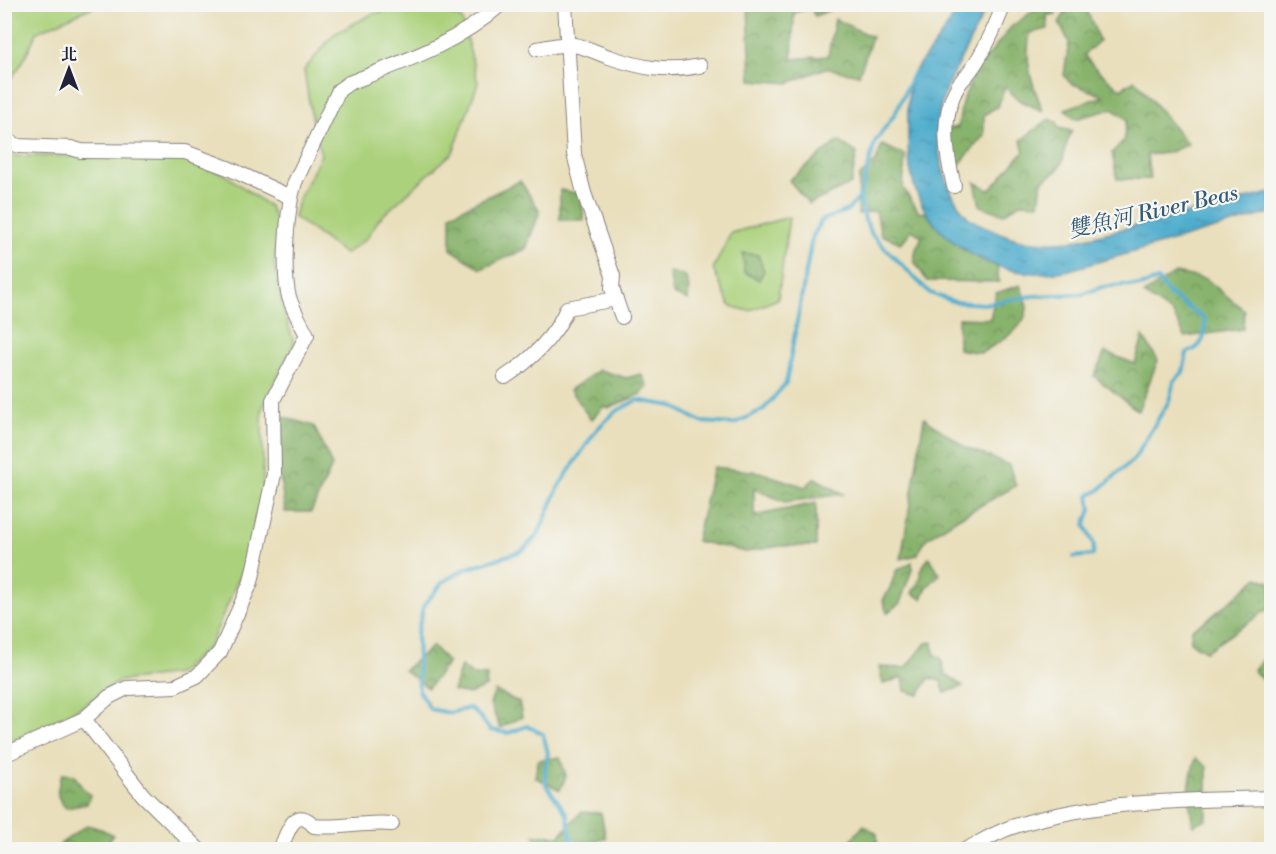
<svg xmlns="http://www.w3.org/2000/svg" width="1276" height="854" font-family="'Libre Bodoni','Noto Serif TC',serif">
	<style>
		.grass { fill: #abd17c; stroke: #667a5c; stroke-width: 1.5 }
		.forest { fill: url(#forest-crowns); stroke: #556a54; stroke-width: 1.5 }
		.water { fill: url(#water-ripples); stroke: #386784; stroke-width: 1.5 }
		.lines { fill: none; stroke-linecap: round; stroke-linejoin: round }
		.stream { stroke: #4daccc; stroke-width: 4 }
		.minor-casing { stroke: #86807c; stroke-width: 16 }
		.minor { stroke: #fff; stroke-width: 14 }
		.labels { text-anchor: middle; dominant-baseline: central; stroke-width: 4.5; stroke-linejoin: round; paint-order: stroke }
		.water-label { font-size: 22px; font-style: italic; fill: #335975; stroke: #f6f6f2 }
	</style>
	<defs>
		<pattern id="forest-crowns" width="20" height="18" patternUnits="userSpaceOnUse" patternTransform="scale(1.5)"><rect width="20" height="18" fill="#88b36c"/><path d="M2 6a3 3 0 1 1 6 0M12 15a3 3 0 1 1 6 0" fill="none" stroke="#6f915a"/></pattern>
		<pattern id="water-ripples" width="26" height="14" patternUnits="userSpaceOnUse" patternTransform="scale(1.5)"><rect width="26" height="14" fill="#4daccc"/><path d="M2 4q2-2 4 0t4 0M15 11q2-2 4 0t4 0" fill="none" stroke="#408ca7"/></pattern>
	</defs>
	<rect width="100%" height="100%" fill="#f6f6f2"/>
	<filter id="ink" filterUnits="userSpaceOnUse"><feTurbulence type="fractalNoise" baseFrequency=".0167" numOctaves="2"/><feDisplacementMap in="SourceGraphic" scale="12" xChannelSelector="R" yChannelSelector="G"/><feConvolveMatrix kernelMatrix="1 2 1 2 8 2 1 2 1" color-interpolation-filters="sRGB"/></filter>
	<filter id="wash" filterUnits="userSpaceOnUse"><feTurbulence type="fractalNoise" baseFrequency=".008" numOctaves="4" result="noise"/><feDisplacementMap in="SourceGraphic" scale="24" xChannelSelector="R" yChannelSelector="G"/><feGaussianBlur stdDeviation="1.35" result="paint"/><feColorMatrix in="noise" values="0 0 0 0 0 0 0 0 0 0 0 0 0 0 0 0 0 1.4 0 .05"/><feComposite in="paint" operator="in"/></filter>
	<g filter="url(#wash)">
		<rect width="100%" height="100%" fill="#e9dfbc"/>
		<!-- grass -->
		<g class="grass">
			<path d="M5 4H97V5L37 32 22 63 5 87Z"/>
			<path d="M412 5H427L462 19 478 83 453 152 379 219 367 238 345 254 294 217 298 201 321 155 310 108 304 70 334 34 372 14Z"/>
			<path d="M5 150 14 156H181L227 176 270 207 278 226 274 266 284 312 294 343 262 409 263 488 248 557 210 645 178 674 120 681 76 710 5 745Z"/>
			<path d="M789 217 778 299 749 311 730 306 713 269 731 233Z"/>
		</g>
		<!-- forest -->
		<g class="forest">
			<path d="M748 5H836L837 7 815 16 810 8 794 13 792 59 828 56 835 19 872 37 859 75 825 68 789 83 751 80Z"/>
			<path d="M1041 5H1053L1056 15H1047L1048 29 1030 33C1024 63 1032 83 1043 111L1019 100 1005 87 998 106 984 115V135L959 165 942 144 943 130 958 127 962 103 977 66 989 55 1011 27Z"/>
			<path d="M1075 5H1083L1092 22 1099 41 1084 55 1093 66 1120 89 1135 80 1188 144 1168 153 1147 155 1150 179H1117L1112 153 1124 140 1127 119 1112 109 1076 119 1065 109 1104 96 1070 83 1064 75 1069 42 1059 23 1069 6Z"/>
			<path d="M1049 119 1057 122 1059 128 1072 131C1057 157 1074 163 1042 181L1039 204 1020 203 1004 214 980 206 975 182 989 190C1003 178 1010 164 1024 152L1021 140Z"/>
			<path d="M839 141 857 153 851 184 809 204 789 180Z"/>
			<path d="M882 145 905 155 903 188 919 212 927 213C949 238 964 255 997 265L999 282 927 281 914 261 916 249 922 237 912 230 901 243 881 235 876 211 858 214 859 177 876 161Z"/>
			<path d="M520 181 540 211 526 249 481 269 451 249V214Z"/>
			<path d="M560 190 581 194 584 220H560Z"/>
			<path d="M743 253 758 255 764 271 759 280 744 272Z"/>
			<path d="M669 272 685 276 689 287 688 300 673 294Z"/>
			<path d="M1175 273 1206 279 1244 310 1243 329 1185 337 1173 314 1144 294Z"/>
			<path d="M1020 285C1022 292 1027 301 1027 308 1025 331 998 342 981 353L958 349V318L990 319 996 293Z"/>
			<path d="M1143 337 1158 360 1138 411 1094 376 1105 352 1135 364Z"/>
			<path d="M599 370 627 378 641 374 648 387 641 394 608 408 604 406 591 420 570 390Z"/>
			<path d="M276 415 314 426 332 466 311 512H285L278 462Z"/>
			<path d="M924 418 965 447 1009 465 1016 486 958 518 927 538 917 555 901 559Z"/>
			<path d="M713 467 759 472 805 487 815 478 843 494 785 502 754 489V516L816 503V546H780L746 552 696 541Z"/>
			<path d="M929 557 940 574 927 587 922 599 912 593 921 577 920 571Z"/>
			<path d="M912 562V569L900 603 887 613 883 600 890 588 896 571Z"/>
			<path d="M1257 578 1271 582V607L1206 651 1190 642 1192 629C1216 616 1236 595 1257 578Z"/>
			<path d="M933 642 934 654 941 658 945 674 963 686 945 693 941 681 929 678 919 695 905 691 903 677 883 684 879 667 906 668 926 643Z"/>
			<path d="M433 646 448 663 428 688 404 670Z"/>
			<path d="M1271 652V689L1253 670Z"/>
			<path d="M461 666 473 675 487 676 486 687 469 694 453 691Z"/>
			<path d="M495 691 519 702 522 717 500 728 490 704Z"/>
			<path d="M560 757 566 776 560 790 535 777 538 760Z"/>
			<path d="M1196 758 1207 767V819L1193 825C1188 798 1187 784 1196 758Z"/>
			<path d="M62 774 74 775 81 786 90 795 87 804 66 808C54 796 57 789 62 774Z"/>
			<path d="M581 812 601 813 606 839 585 843 567 849H546L534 835 559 836Z"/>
			<path d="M87 825 101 829 113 835 104 849H61L60 844Z"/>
			<path d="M864 825 877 834 878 849H857L850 841Z"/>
		</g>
		<!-- water -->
		<path class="water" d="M960 5H987C974 39 951 70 941 105 935 126 937 148 943 169 948 186 955 204 968 217 973 222 982 225 989 228 1021 244 1038 244 1073 241L1271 193V213L1066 271C1056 272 1045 274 1034 273 986 271 932 238 916 191 909 172 908 153 908 132 908 113 906 91 914 73 917 65 925 58 930 51 941 36 952 21 960 5Z"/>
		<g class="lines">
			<!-- stream -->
			<g class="stream">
				<path d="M860 197 865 220 873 236 930 293 955 302 984 304 1033 296 1084 294 1102 287 1123 285 1140 286 1158 280 1169 294 1205 319C1204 337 1206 345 1187 353L1183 372 1174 381 1169 401 1134 459 1098 491 1089 495 1091 510 1085 525 1094 545 1093 555 1074 557"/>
				<path d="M573 850 567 814 546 785 545 769 548 753 543 734 527 726 508 733 490 730 480 717 470 708 449 713 430 709 419 691 417 634 424 605 443 582 465 569 522 551 538 535 559 486 597 429 615 412 637 400 673 406 701 422 734 424 764 409 786 383 812 238 822 220 848 210 860 197 875 142 896 112 914 72 919 71"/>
			</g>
		</g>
	</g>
	<g filter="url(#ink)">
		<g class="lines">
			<defs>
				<g id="minor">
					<path d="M565 4 574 154 584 193 613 276 612 288 622 317"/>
					<path d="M537 49C549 47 562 43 574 45 586 47 598 53 609 57 642 68 666 73 700 66"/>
					<path d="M4 137 13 144 19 146 71 148 81 151 185 152 228 168 290 197"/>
					<path d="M954 186C946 154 940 116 958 86 961 80 967 76 970 71 985 51 995 28 1004 4"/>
					<path d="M505 377C530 361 556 336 567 308L616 299"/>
					<path d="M84 719 143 795 199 850"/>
					<path d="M4 755 84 719 109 697 127 688 175 686 197 676 220 652 251 582 274 474 273 400 307 335C301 323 293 310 289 297 282 271 287 207 295 182L339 90 349 83C403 62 458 43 501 4"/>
					<path d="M280 850C287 834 294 804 314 826 340 829 365 821 392 824"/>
					<path d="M965 850C981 842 998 831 1015 826 1097 800 1187 800 1272 798"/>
				</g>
			</defs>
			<!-- minor casing -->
			<use href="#minor" class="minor-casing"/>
			<!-- minor -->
			<use href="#minor" class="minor"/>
		</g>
	</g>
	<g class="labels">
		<!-- water labels -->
		<g class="water-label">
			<text transform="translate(1153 212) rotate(-13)">雙魚河 River Beas</text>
		</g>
	</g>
	<!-- margin -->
	<rect width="1276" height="854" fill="none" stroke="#f6f6f2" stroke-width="24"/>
	<!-- north arrow -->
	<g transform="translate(69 69)" stroke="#f6f6f2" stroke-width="4.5" paint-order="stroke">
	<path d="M0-4.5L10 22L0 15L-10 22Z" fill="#22223b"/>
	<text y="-9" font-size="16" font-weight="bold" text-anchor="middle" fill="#22223b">北</text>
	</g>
</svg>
